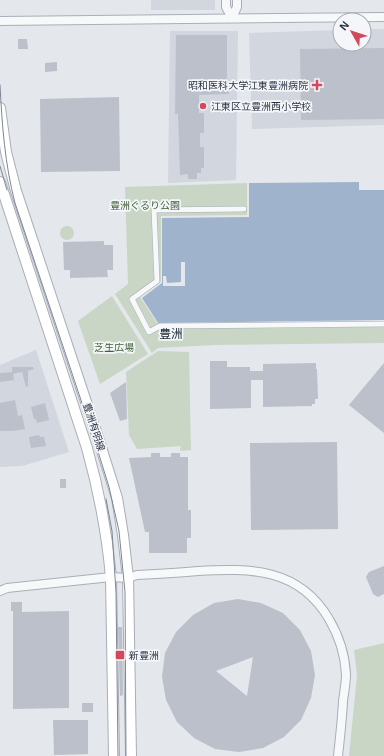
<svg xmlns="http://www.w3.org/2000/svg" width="384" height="756" font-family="Arial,'Noto Sans JP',sans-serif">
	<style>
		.built { fill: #d2d6de }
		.green { fill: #c9d6c5 }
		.water { fill: #9fb4cc }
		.pier { fill: #e4e7ec }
		.building { fill: #bbc0ca; fill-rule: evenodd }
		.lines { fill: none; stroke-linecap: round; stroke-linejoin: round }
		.pedestrian-casing { stroke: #a9aeb7; stroke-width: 6 }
		.tertiary-casing { stroke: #a9aeb7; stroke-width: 10 }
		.secondary-casing { stroke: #a9aeb7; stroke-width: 12 }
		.pedestrian { stroke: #f7f8fa; stroke-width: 5 }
		.tertiary { stroke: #f7f8fa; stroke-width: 8 }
		.secondary { stroke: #fff; stroke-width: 10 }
		.tram { stroke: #7d8696; stroke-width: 1 }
		.poi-dot { fill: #d1495b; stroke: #f4f6f9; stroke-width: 1.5 }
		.labels { text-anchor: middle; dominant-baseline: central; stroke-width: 3.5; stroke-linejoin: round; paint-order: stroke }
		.poi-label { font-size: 10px; fill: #2b3445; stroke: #f4f6f9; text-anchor: start }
		.park-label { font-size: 10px; fill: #3f6138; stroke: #f4f6f9 }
		.street-label { font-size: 10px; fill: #2b3445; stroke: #f4f6f9 }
		.quarter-label { font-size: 12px; fill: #1d2536; stroke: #f4f6f9 }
	</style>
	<rect width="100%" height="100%" fill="#e4e7ec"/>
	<!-- built -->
	<g class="built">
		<rect x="151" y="0" width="64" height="10"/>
		<path d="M364 29H384V125L252 129 249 33 340 30V44H364Z"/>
		<path d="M170 31H238L236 180 168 183Z"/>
		<path d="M36 350 69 452 22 466 0 467V365Z"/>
	</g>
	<!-- green -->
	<g class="green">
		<path d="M247 183V215L161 216V282L140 297 157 323 384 321V343L214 345 158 348 152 353 115 294 128 284 125 187Z"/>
		<circle cx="67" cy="233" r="7"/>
		<path d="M112 296 148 354 100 384 78 321Z"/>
		<path d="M158 351 189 352 191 450 180 451 181 446 137 449 129 435 126 372Z"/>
		<path d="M384 643V756H349L357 675 354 650Z"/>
	</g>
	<!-- water -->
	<path class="water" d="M359 182V190H384V320L158 323 142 298 162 283V218L249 217V183Z"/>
	<!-- pier -->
	<path class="pier" d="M181 262H185V286H163V276H166L167 283 181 282Z"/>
	<!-- building -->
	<g class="building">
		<path d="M176 35H227V81H228L229 94 199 95V113H204V133H200V147H204V168H201V173H197V179H188V174L180 175 178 114H175Z"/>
		<path d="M18 39H27L28 49H18Z"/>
		<path d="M384 48V119L301 120 300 49Z"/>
		<path d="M57 62V71L45 72V63Z"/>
		<path d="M119 97 120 171 41 172 40 99Z"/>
		<path d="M104 241V245H113V270H107L108 277 70 278V270H64L63 242Z"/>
		<path d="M210 361H227V367H250V371H263V364L316 363V369H317L318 399H315V404H312V406L263 407V380H251V408L210 409Z"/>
		<path d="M384 363V433L349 405Z"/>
		<path d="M12 367H33L34 369 28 371V386L26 387 22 372 13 374 14 380 0 382V373L12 372Z"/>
		<path d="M126 382 127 419 120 421 110 393Z"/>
		<path d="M15 400 18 416 22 415 25 429 13 431H0V403Z"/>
		<path d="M45 403 49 420 37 423 36 419H34L31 407Z"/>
		<path d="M39 435 40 437H44L46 446 31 448 29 437Z"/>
		<path d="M337 442 338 529 251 530 250 443Z"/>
		<path d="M151 453H160V457H171V453H180V457H188V510H191V538H187V553H149V532H145L129 458 151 457Z"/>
		<rect x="60" y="479" width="6" height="9"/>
		<path d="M384 566V594L378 597 373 594 366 577 369 572Z"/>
		<path d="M238 599 261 603 283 613 300 630 311 651 315 675 311 698 301 720 284 737 263 748 239 752 215 749 194 738 177 722 166 700 162 677 165 653 176 632 193 615 214 603ZM253 657 247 696 216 671Z"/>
		<path d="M11 602H22V612L69 611V708L13 709V611H11Z"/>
		<path d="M118 627H122L123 695 120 696Z"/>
		<rect x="82" y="703" width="11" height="9"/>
		<path d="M53 720H88V754L54 755Z"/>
	</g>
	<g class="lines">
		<defs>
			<path id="pedestrian" d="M244 209 154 210 157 281 132 299 149 332 160 326 384 324"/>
			<g id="tertiary">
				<path d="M226 0V7L232 18"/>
				<path d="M232 18 237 7V0"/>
				<path d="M0 21 384 17"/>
				<path d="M0 591 7 588 111 577 128 578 137 575C158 574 178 573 198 571 251 568 299 568 329 619 339 636 345 655 346 674 346 683 344 693 343 701 342 720 340 738 338 756"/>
			</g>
			<g id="secondary">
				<path d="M0 108 6 152 16 191 99 441 117 498 123 535 128 578 131 756"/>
				<path d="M0 182 87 448C99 491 107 533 111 577L114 756"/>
			</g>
		</defs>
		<!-- pedestrian casing -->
		<use href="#pedestrian" class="pedestrian-casing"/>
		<!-- tertiary casing -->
		<use href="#tertiary" class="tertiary-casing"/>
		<!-- secondary casing -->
		<use href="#secondary" class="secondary-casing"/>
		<!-- pedestrian -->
		<use href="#pedestrian" class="pedestrian"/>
		<!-- tertiary -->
		<use href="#tertiary" class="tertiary"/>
		<!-- secondary -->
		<use href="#secondary" class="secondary"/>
		<!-- tram -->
		<g class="tram">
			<path d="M0 85C2 125 5 165 15 203L96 445 109 487 119 531 125 592 126 756"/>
			<path d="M0 166 7 190"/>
			<path d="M106 499 112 531 116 592 118 756"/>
		</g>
	</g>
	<!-- markers -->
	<g class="poi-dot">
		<path d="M315 79h4v4h4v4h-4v4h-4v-4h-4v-4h4z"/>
		<circle cx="203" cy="106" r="4"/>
		<rect x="115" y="650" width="10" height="10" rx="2"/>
	</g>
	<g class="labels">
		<!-- poi labels -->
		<g class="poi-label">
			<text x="308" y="85" text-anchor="end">昭和医科大学江東豊洲病院</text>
			<text x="211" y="106">江東区立豊洲西小学校</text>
			<text x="129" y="655">新豊洲</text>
		</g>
		<!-- park labels -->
		<g class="park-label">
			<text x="145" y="205">豊洲ぐるり公園</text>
			<text x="114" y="347">芝生広場</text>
		</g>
		<!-- street labels -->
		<g class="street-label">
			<text transform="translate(94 427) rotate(72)">豊洲有明線</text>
		</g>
		<!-- quarter labels -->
		<g class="quarter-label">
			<text x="171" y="334">豊洲</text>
		</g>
	</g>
	<!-- north arrow -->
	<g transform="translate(352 32) rotate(309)"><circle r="19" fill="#f4f6f9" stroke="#a4a8b1"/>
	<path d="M0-3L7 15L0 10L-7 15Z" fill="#d1495b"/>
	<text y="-6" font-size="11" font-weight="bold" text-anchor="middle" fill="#2b3445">N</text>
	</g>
</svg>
